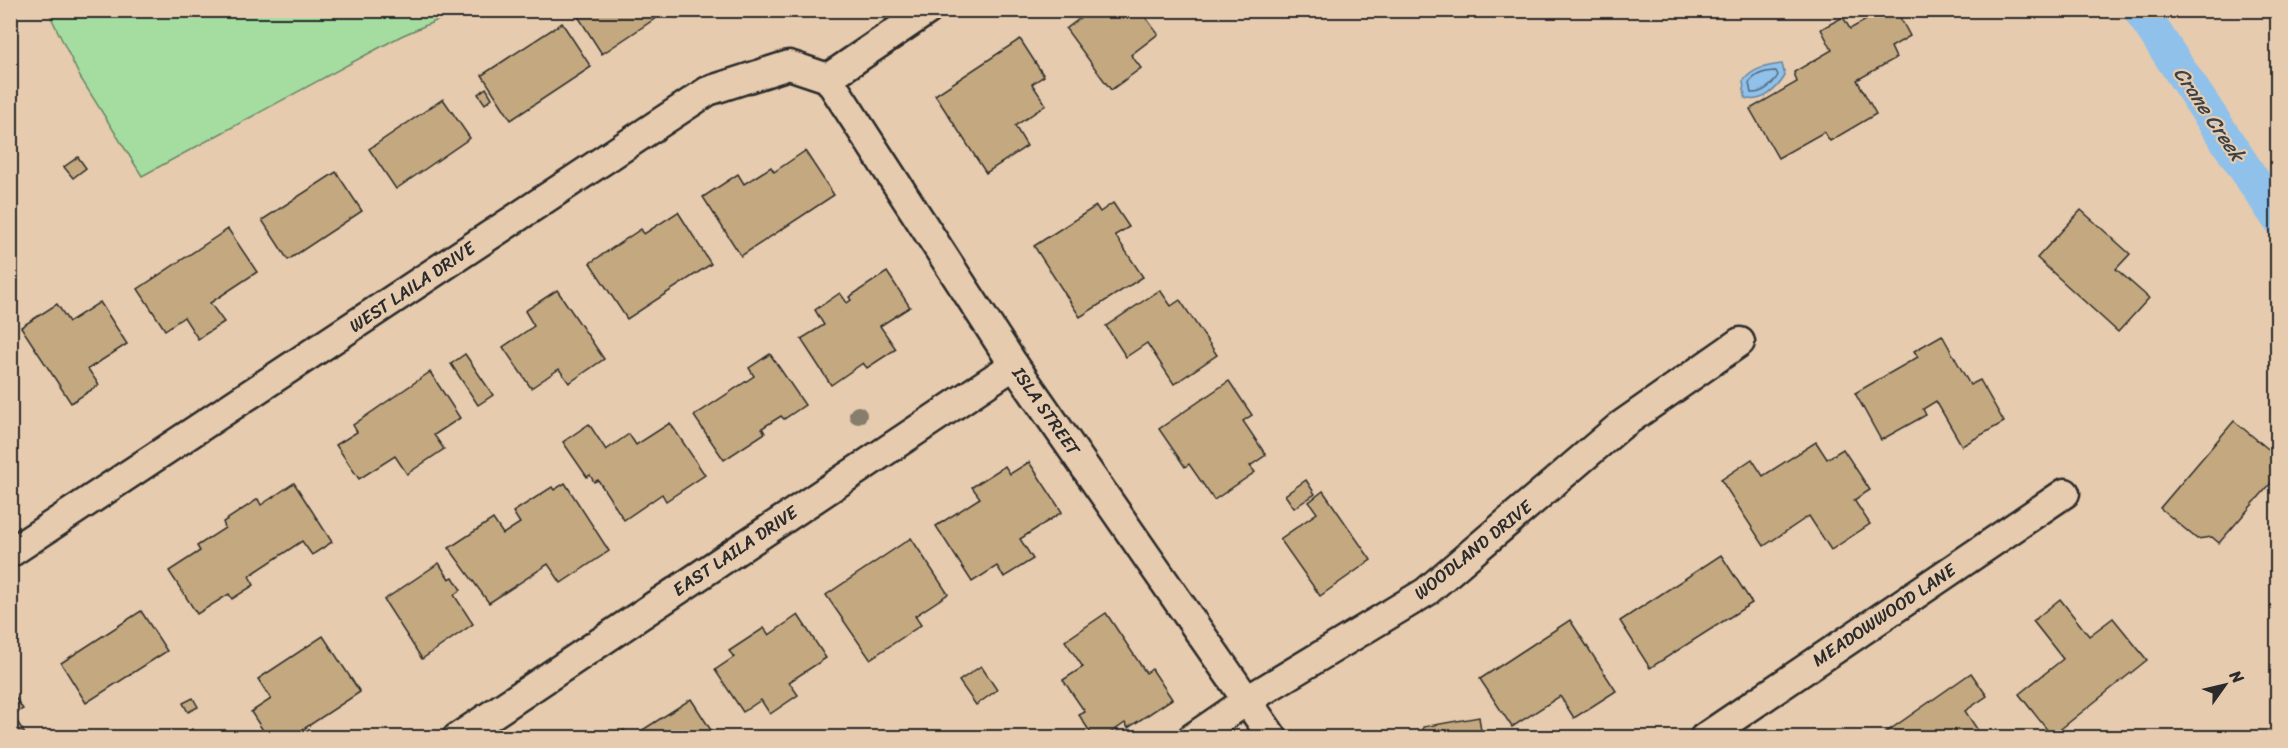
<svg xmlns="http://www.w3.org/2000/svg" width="2288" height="748" font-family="Sriracha,sans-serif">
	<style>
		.green { fill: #a5dda1; stroke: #688466; stroke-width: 1.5 }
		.water { fill: #8fc1eb; stroke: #67859e; stroke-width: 1.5 }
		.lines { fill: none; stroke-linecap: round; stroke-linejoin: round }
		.shore { stroke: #536778; stroke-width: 1.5 }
		.canal { stroke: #8fc1eb; stroke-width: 34 }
		.building { fill: #c4a980; stroke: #2b2b2b; stroke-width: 1.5 }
		.street-casing { stroke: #2b2b2b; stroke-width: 33 }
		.street { stroke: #e6cbae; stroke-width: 28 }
		.tree { fill: #867d6d }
		.labels { text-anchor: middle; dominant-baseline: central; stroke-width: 4.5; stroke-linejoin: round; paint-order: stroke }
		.street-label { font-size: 18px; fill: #2b2b2b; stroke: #e6cbae }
		.water-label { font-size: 20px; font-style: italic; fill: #3a4248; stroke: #e6cbae }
	</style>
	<rect width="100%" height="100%" fill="#e6cbae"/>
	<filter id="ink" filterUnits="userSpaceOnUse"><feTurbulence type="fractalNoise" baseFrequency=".0167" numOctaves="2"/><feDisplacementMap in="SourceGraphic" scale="12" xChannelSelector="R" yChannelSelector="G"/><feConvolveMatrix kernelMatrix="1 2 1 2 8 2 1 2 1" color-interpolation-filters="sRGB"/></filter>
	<g filter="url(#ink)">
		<!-- green -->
		<path class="green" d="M48 11H459L401 36 142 176 80 77Z"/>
		<!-- water -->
		<path class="water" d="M1782 64 1785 76C1777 89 1762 104 1745 98L1743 81C1753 68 1766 66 1782 64Z"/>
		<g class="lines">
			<!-- shore -->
			<path class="shore" d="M1776 71 1778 75C1773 85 1762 94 1751 93L1749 83C1755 74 1766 71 1776 71Z"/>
			<!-- canal -->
			<path class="canal" d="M2140 10 2278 218"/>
		</g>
		<!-- building -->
		<g class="building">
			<path d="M574 10H668L602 54Z"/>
			<path d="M671 10H688L676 18Z"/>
			<path d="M1091 10H1140L1158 34 1131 55 1141 68 1111 90 1066 29Z"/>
			<path d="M1884 10H1896L1910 36 1891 47 1896 58 1857 80 1876 114 1830 141 1824 132 1778 158 1750 109 1797 82 1794 72 1832 50 1821 29 1843 17 1850 29Z"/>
			<path d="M562 23 591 67 511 120 482 75Z"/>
			<path d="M1020 39 1044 76 1032 84 1046 105 1015 126 1027 146 986 173 935 95Z"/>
			<path d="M486 88 492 98 485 104 478 94Z"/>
			<path d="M443 99 470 138 396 189 369 149Z"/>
			<path d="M805 151 834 195 741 256 703 197 738 174 744 184 771 167 774 172Z"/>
			<path d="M78 157 86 168 73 178 64 167Z"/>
			<path d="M336 172 362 211 288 260 262 220Z"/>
			<path d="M1113 203 1129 227 1115 235 1143 277 1080 317 1034 246 1096 206 1100 212Z"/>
			<path d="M2081 210 2130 254 2116 269 2149 298 2118 332 2037 258Z"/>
			<path d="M678 212 711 264 627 319 590 263 641 229 644 234Z"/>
			<path d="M228 229 257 272 210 303 224 322 198 339 184 317 165 330 138 289Z"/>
			<path d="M887 272 910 307 880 326 896 349 867 368 863 363 831 385 801 339 824 325 815 310 840 293 847 303 851 300 849 297Z"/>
			<path d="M557 290 604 359 569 383 559 369 531 388 503 347 534 326 525 311Z"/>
			<path d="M1160 290 1171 306 1180 300 1217 355 1174 384 1147 343 1126 357 1106 326Z"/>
			<path d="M100 302 127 344 88 369 99 385 71 403 21 327 57 304 69 322Z"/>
			<path d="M1942 335 1970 385 1980 380 2004 422 1962 446 1936 401 1923 409 1926 415 1881 440 1855 393 1918 357 1914 351Z"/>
			<path d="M465 354 493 395 478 405 451 364Z"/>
			<path d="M770 354 805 405 784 419 781 416 762 428 765 433 724 460 694 416 754 376 749 368Z"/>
			<path d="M430 372 460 418 434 435 444 449 407 474 395 456 359 479 336 445 357 432 353 425Z"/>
			<path d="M1229 381 1252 415 1243 421 1266 455 1250 466 1255 472 1214 500 1189 464 1185 467 1159 429Z"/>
			<path d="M2234 421 2278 457V475L2219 543 2212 537 2197 539 2160 508Z"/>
			<path d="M670 423 705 475 666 501 662 494 624 520 598 480 594 482 590 475 587 477 563 442 589 424 606 450 629 434 636 445Z"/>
			<path d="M1816 442 1827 459 1843 449 1870 490 1854 500 1870 524 1831 550 1809 516 1764 546 1721 480 1752 459 1763 476Z"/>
			<path d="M1029 462 1062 512 1020 539 1033 559 1004 577 997 566 972 582 936 526 980 498 972 487 1005 466 1010 474Z"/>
			<path d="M1306 480 1315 494 1294 508 1285 495Z"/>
			<path d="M294 483 332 542 312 555 302 541 249 576 254 585 232 599 229 594 197 614 169 571 200 551 197 546 225 528 223 522 258 499 261 505Z"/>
			<path d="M565 483 609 551 561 583 548 564 489 603 449 548 493 519 503 534 520 523 513 512 552 487 554 490Z"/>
			<path d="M1323 491 1371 560 1320 596 1280 539 1317 513 1309 502Z"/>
			<path d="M911 538 948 594 915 616 921 625 870 659 826 595Z"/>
			<path d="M1721 555 1752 603 1650 668 1620 621Z"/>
			<path d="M439 563 449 579 453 577 461 590 454 595 473 624 422 659 384 600Z"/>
			<path d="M2060 599 2089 636 2113 618 2147 660 2052 736 2019 694 2063 659 2033 621Z"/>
			<path d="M141 611 167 651 86 703 61 663Z"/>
			<path d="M1106 613 1146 673 1152 669 1172 699 1128 728 1125 723 1103 738H1094L1079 715 1085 712 1063 680 1083 667 1065 641Z"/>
			<path d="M798 615 826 658 789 682 798 695 770 714 761 700 743 712 715 670 734 657 729 651 764 628 769 635Z"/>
			<path d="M1570 620 1616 691 1574 718 1560 696 1512 727 1480 679Z"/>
			<path d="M323 636 360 692 290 738H268L251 712 271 699 258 679Z"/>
			<path d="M981 666 997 690 976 705 959 681Z"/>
			<path d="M1971 673 1987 696 1965 711 1983 738H1878Z"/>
			<path d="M10 690 23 709 13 715 25 734 19 738H10Z"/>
			<path d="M193 698 198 707 188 712 183 703Z"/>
			<path d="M691 699 716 738H630Z"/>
			<path d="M1479 717 1482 738H1425L1423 727Z"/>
			<path d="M192 729 197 738H179Z"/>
			<path d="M624 730 629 738H612Z"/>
		</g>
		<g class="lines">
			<defs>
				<g id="street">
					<path d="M828 78 1014 365 1273 738"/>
					<path d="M828 78 928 10"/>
					<path d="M10 553 708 91 789 65 828 78"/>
					<path d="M457 738 1014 365"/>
					<path d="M1192 738 1249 699 1426 592 1620 426 1740 342"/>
					<path d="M1704 738 2065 493"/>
				</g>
			</defs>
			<!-- street casing -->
			<use href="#street" class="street-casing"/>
			<!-- street -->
			<use href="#street" class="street"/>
		</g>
		<!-- trees -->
		<circle class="tree" cx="858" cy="415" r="9"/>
	</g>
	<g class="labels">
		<!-- street labels -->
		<g class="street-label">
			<text transform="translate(412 287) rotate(-34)">WEST LAILA DRIVE</text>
			<text transform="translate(1046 411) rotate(55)">ISLA STREET</text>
			<text transform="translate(1473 550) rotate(-39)">WOODLAND DRIVE</text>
			<text transform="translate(735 551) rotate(-34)">EAST LAILA DRIVE</text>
			<text transform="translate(1884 615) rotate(-34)">MEADOWWOOD LANE</text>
		</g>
		<!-- water labels -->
		<g class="water-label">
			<text transform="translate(2209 114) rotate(56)">Crane Creek</text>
		</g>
	</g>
	<!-- margin -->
	<rect width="2288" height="748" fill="none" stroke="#e6cbae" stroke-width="36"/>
	<rect x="18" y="18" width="2252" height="712" fill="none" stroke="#2b2b2b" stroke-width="2" filter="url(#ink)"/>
	<!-- north arrow -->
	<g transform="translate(2225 685) rotate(56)" stroke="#e6cbae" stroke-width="4.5" paint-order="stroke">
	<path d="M0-4.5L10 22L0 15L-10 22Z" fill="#2b2b2b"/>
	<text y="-9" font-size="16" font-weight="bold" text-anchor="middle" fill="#2b2b2b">N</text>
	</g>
</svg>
